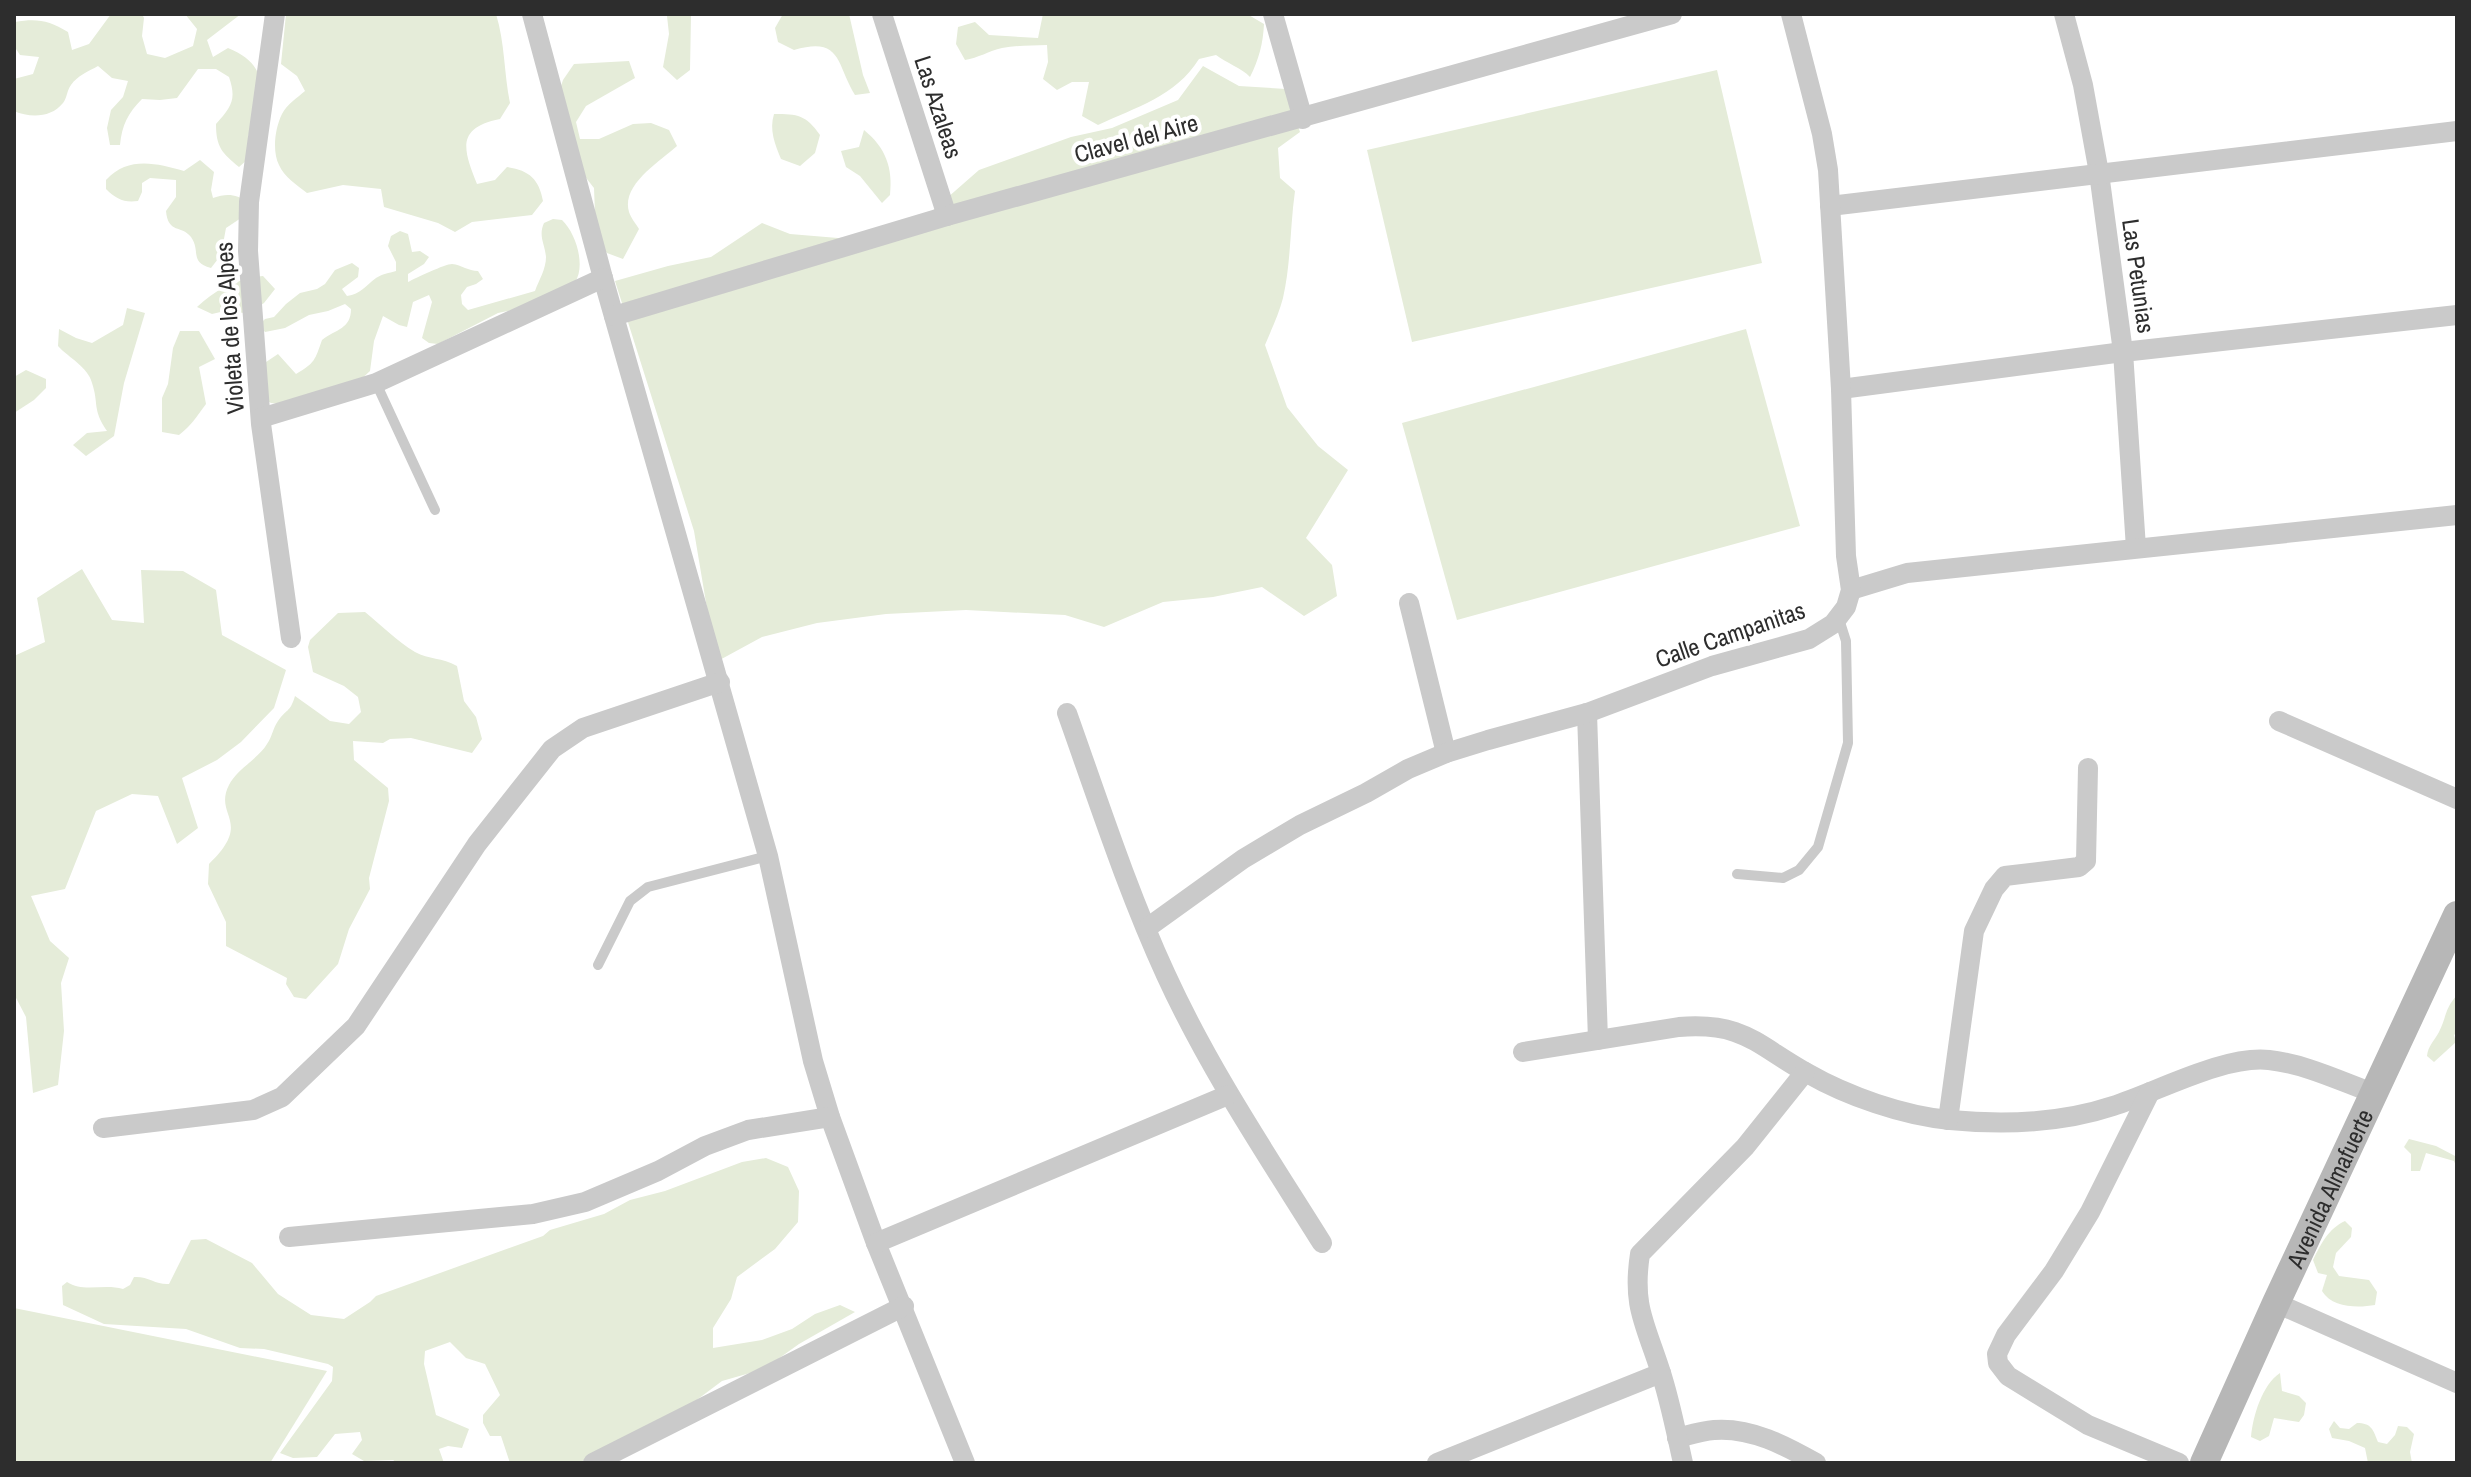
<svg xmlns="http://www.w3.org/2000/svg" width="2471" height="1477" font-family="'Archivo Narrow',sans-serif">
	<style>
		.green { fill: #e5ecd9 }
		.lines { fill: none; stroke-linecap: round; stroke-linejoin: round }
		.lane { stroke: #cacaca; stroke-width: 10 }
		.street { stroke: #cacaca; stroke-width: 20 }
		.secondary { stroke: #b7b7b7; stroke-width: 28 }
		.labels { text-anchor: middle; dominant-baseline: central; stroke-width: 8; stroke-linejoin: round; paint-order: stroke }
		.street-label { font-size: 24px; fill: #2d2d2d; stroke: #fff }
	</style>
	<rect width="100%" height="100%" fill="#fff"/>
	<!-- green -->
	<g class="green">
		<path d="M111 14H142L144 18 142 36 147 54 165 58 193 46 197 29 185 14H241L207 40 213 57 228 48C273 66 265 100 248 136L256 152 239 167C222 153 216 147 216 124 231 107 237 100 229 77L216 69H198L177 98 160 100 142 99C128 113 122 125 120 145H110L107 128 111 110 123 97 128 81 112 78 98 66C89 71 77 76 71 85 67 90 67 98 63 103 51 118 30 118 14 111V79L33 74 39 57 20 55 14 46 15 22C36 18 49 20 68 32L72 50 89 44Z"/>
		<path d="M286 14H496C505 43 504 74 510 103L500 119C456 128 463 149 477 184L495 180 507 167C529 170 539 179 543 201L532 215 472 222 455 232 438 223 384 207 381 189 343 185 307 193C297 185 284 177 279 165 272 151 275 128 282 114 287 104 297 98 305 91L297 76 281 64Z"/>
		<path d="M661 14H690L691 16 690 70 677 80 663 67 669 34 667 16Z"/>
		<path d="M783 14H849L863 75 870 93 855 95C836 64 842 36 794 50L778 42 775 28Z"/>
		<path d="M1043 14H1247L1264 24C1263 44 1259 59 1250 77 1242 68 1226 63 1216 55L1199 59C1175 97 1136 107 1098 125L1082 116 1089 82H1072L1057 90 1043 79 1048 62 1047 45C1032 46 1017 45 1002 48 989 51 978 58 965 60L956 44 958 27 975 22 989 35 1038 38Z"/>
		<path d="M629 61 635 78 586 106 576 122 580 139H599L633 124 651 123 669 130 677 146C659 162 621 185 629 212 631 218 636 224 639 229L623 259 607 253 596 239 594 188 583 174 558 95 563 80 574 64Z"/>
		<path d="M1203 66 1239 86 1286 89 1300 132 1278 148 1280 178 1295 191C1290 226 1291 263 1283 298 1279 314 1271 330 1265 345L1287 407 1318 446 1348 470 1306 538 1332 565 1337 596 1304 616 1262 587 1213 597 1163 602 1104 627 1065 615 966 610 886 614 817 623 762 637 716 662 694 531 615 281 668 266 711 257 762 223 790 234 838 238 878 235 915 226 979 170 1071 137 1112 128 1178 100Z"/>
		<path d="M1717 70 1762 263 1412 342 1367 150Z"/>
		<path d="M774 114C798 114 806 115 820 135L815 153 800 166 781 159C775 144 769 130 774 114Z"/>
		<path d="M864 130C886 148 893 168 890 195L882 203 860 176 846 167 841 151 859 147Z"/>
		<path d="M200 160 214 172 211 190 213 198C227 193 236 194 248 202L241 218 226 228 221 255 211 268C189 262 201 251 191 237 182 225 168 234 166 211L176 197V180L150 178 142 183V192L138 201C124 203 116 199 106 189V180C128 156 156 163 184 171Z"/>
		<path d="M553 219 562 220C576 233 586 266 575 282L517 309 498 313 438 344 429 343 422 338 432 302 429 295 413 302 407 327 399 325 383 316 374 341 370 371 357 383 289 405 271 403 256 395 263 364 278 354 296 374C315 363 315 360 322 340 336 329 351 329 351 309L345 304 328 311 309 315 285 328 265 332 259 325 265 319 274 317 286 304 300 293 317 289 325 284 335 270 352 263 359 268 358 277 342 289 347 296C361 294 365 286 376 278 382 274 389 273 396 271V262L388 246 391 236 400 231 408 234 412 252 420 251 429 257 424 264 408 274V282C416 278 445 264 452 264 462 265 468 271 478 271L483 279 476 284 467 287 461 295 462 304 468 310 535 291C539 280 546 269 546 257 545 244 538 236 544 223Z"/>
		<path d="M263 276 275 289 264 303 248 314 229 310 212 314 197 307C216 289 237 279 263 276Z"/>
		<path d="M127 308 145 313 124 383 114 436 86 456 73 445 87 433 107 431C92 409 99 404 92 383 88 367 69 358 58 346L59 329 76 338 92 343 123 325Z"/>
		<path d="M1746 329 1800 526 1457 620 1402 423Z"/>
		<path d="M180 331H199L215 359 199 367 206 404C196 417 192 425 179 435L162 432V398L168 384 173 348Z"/>
		<path d="M26 370 46 379V388L34 400 14 413V377Z"/>
		<path d="M82 569 112 620 144 623 141 570 183 571 216 590 222 635 286 670 274 708 241 742 217 760 182 778 198 828 177 844 158 796 132 794 96 811 65 889 31 896 50 941 69 958 61 983 64 1031 58 1085 33 1093 26 1017 14 994V656L45 642 37 598Z"/>
		<path d="M365 612C381 625 397 641 415 652 429 660 442 657 457 666L464 701 476 717 482 739 472 753 411 738 390 739 383 743 353 741 354 760 388 788 389 801 369 878 370 889 349 929 338 964 306 999 294 997 286 984 287 978 226 946V922L208 884 209 864C254 821 213 816 229 785 237 769 258 759 267 744 272 737 273 728 278 721 286 709 290 713 295 696L330 721 349 724 361 712 358 697 344 686 313 672 308 647 310 640 338 613Z"/>
		<path d="M2457 995V1032L2454 1035 2456 1042 2434 1062 2427 1056C2428 1046 2434 1041 2439 1032 2447 1016 2444 1010 2457 995Z"/>
		<path d="M2409 1139 2436 1146 2457 1157V1168L2454 1161 2426 1153 2420 1171H2411V1154L2404 1147Z"/>
		<path d="M766 1158 788 1167 799 1191 798 1222 775 1249 737 1277 731 1299 713 1328V1348L762 1340 792 1329 815 1314 840 1305 855 1312 799 1344 764 1369 722 1381 670 1420 593 1453 580 1463H510L501 1436H490L483 1423V1415L500 1395 485 1364 466 1358 450 1342 425 1351 424 1364 436 1415 469 1429 462 1448 448 1446 439 1449 444 1463H392L394 1460 364 1461 352 1454 362 1440 360 1432 335 1434 317 1457 293 1458 280 1453 332 1381 333 1367 328 1364 264 1349 240 1348 186 1329 104 1324 63 1305 62 1286 67 1282C84 1293 104 1283 123 1289L130 1285 134 1277C148 1276 156 1285 169 1284L191 1240 206 1239 252 1263 278 1294 311 1315 344 1319 370 1302 376 1296 543 1236 550 1230 604 1214 630 1200 665 1191 742 1162Z"/>
		<path d="M2345 1221 2352 1228 2351 1237 2336 1253 2333 1267 2339 1276 2369 1280 2377 1292 2375 1305C2358 1308 2332 1308 2322 1291L2327 1275 2318 1273 2313 1260C2321 1244 2328 1229 2345 1221Z"/>
		<path d="M14 1308 327 1371 270 1463H14Z"/>
		<path d="M2280 1373 2282 1391 2299 1396 2306 1403 2304 1415 2299 1422 2274 1418 2269 1436 2260 1441 2251 1437C2253 1416 2262 1385 2280 1373Z"/>
		<path d="M2334 1421 2340 1428 2349 1429 2357 1423C2371 1423 2373 1429 2378 1442L2387 1444 2395 1435 2398 1426 2407 1427 2414 1434 2410 1452 2412 1463H2368L2365 1448 2349 1441 2332 1438 2329 1429Z"/>
	</g>
	<g class="lines">
		<!-- lane -->
		<g class="lane">
			<path d="M376 383 435 510"/>
			<path d="M1737 874 1783 878 1799 870 1818 847 1848 743 1846 641 1839 619"/>
			<path d="M598 965 630 901 648 887 768 856"/>
		</g>
		<!-- street -->
		<g class="street">
			<path d="M275 14 249 202 248 251 261 424 291 638"/>
			<path d="M532 14 603 278 768 856 813 1061 830 1117 876 1243 965 1463"/>
			<path d="M882 14 947 216"/>
			<path d="M1273 14 1303 119"/>
			<path d="M2064 14 2083 85 2099 173 2123 352 2136 548"/>
			<path d="M1830 206 2457 131"/>
			<path d="M614 316 947 216 1672 14"/>
			<path d="M1841 389 2123 352 2457 315"/>
			<path d="M261 418 376 383 603 278"/>
			<path d="M1851 590 1907 573 2457 515"/>
			<path d="M1409 603 1446 753"/>
			<path d="M1067 713C1098 800 1127 890 1166 975 1209 1069 1267 1155 1322 1243"/>
			<path d="M1587 713 1598 1040"/>
			<path d="M2279 721 2457 799"/>
			<path d="M1147 928 1243 859 1300 825 1366 793 1408 769 1446 753 1488 740 1587 713 1712 666 1809 639 1833 624 1846 607 1851 590 1846 556 1841 389 1828 170 1822 134 1791 14"/>
			<path d="M1523 1052 1679 1027C1744 1022 1755 1044 1807 1073 1847 1096 1904 1116 1950 1120 2003 1125 2062 1123 2113 1106 2157 1092 2224 1055 2269 1060 2305 1064 2340 1081 2373 1093"/>
			<path d="M2150 1092 2090 1212 2054 1271 2006 1335 1997 1354 1998 1363 2008 1376 2088 1425 2179 1463"/>
			<path d="M1948 1120 1974 931 1994 889 2005 876 2079 867 2086 861 2088 768"/>
			<path d="M103 1128 253 1110 282 1097 356 1026 477 844 552 749 583 728 720 682"/>
			<path d="M289 1237 533 1214 585 1202 658 1171 705 1146 748 1130 830 1117"/>
			<path d="M876 1243 1228 1095"/>
			<path d="M2276 1303 2457 1383"/>
			<path d="M1677 1438C1689 1435 1702 1431 1714 1430 1751 1427 1786 1446 1816 1463"/>
			<path d="M593 1463 904 1306"/>
			<path d="M1437 1463 1661 1373"/>
			<path d="M1683 1463C1676 1432 1670 1400 1660 1370 1645 1323 1632 1306 1640 1254L1745 1147 1805 1072"/>
		</g>
		<!-- secondary -->
		<path class="secondary" id="s1" d="M2204 1463 2276 1303 2457 915"/>
	</g>
	<g class="labels">
		<!-- street labels -->
		<g class="street-label">
			<text transform="translate(939 107) rotate(72)">Las Azaleas</text>
			<text transform="translate(1136 138) rotate(-15)">Clavel del Aire</text>
			<text transform="translate(2139 276) rotate(82)">Las Petunias</text>
			<text transform="translate(229 328) rotate(-94)">Violeta de los Alpes</text>
			<text transform="translate(1730 634) rotate(-19)">Calle Campanitas</text>
			<text stroke="none"><textPath href="#s1" startOffset="302">Avenida Almafuerte</textPath></text>
		</g>
	</g>
	<!-- border -->
	<rect width="2471" height="1477" fill="none" stroke="#2d2d2d" stroke-width="32"/>
</svg>
